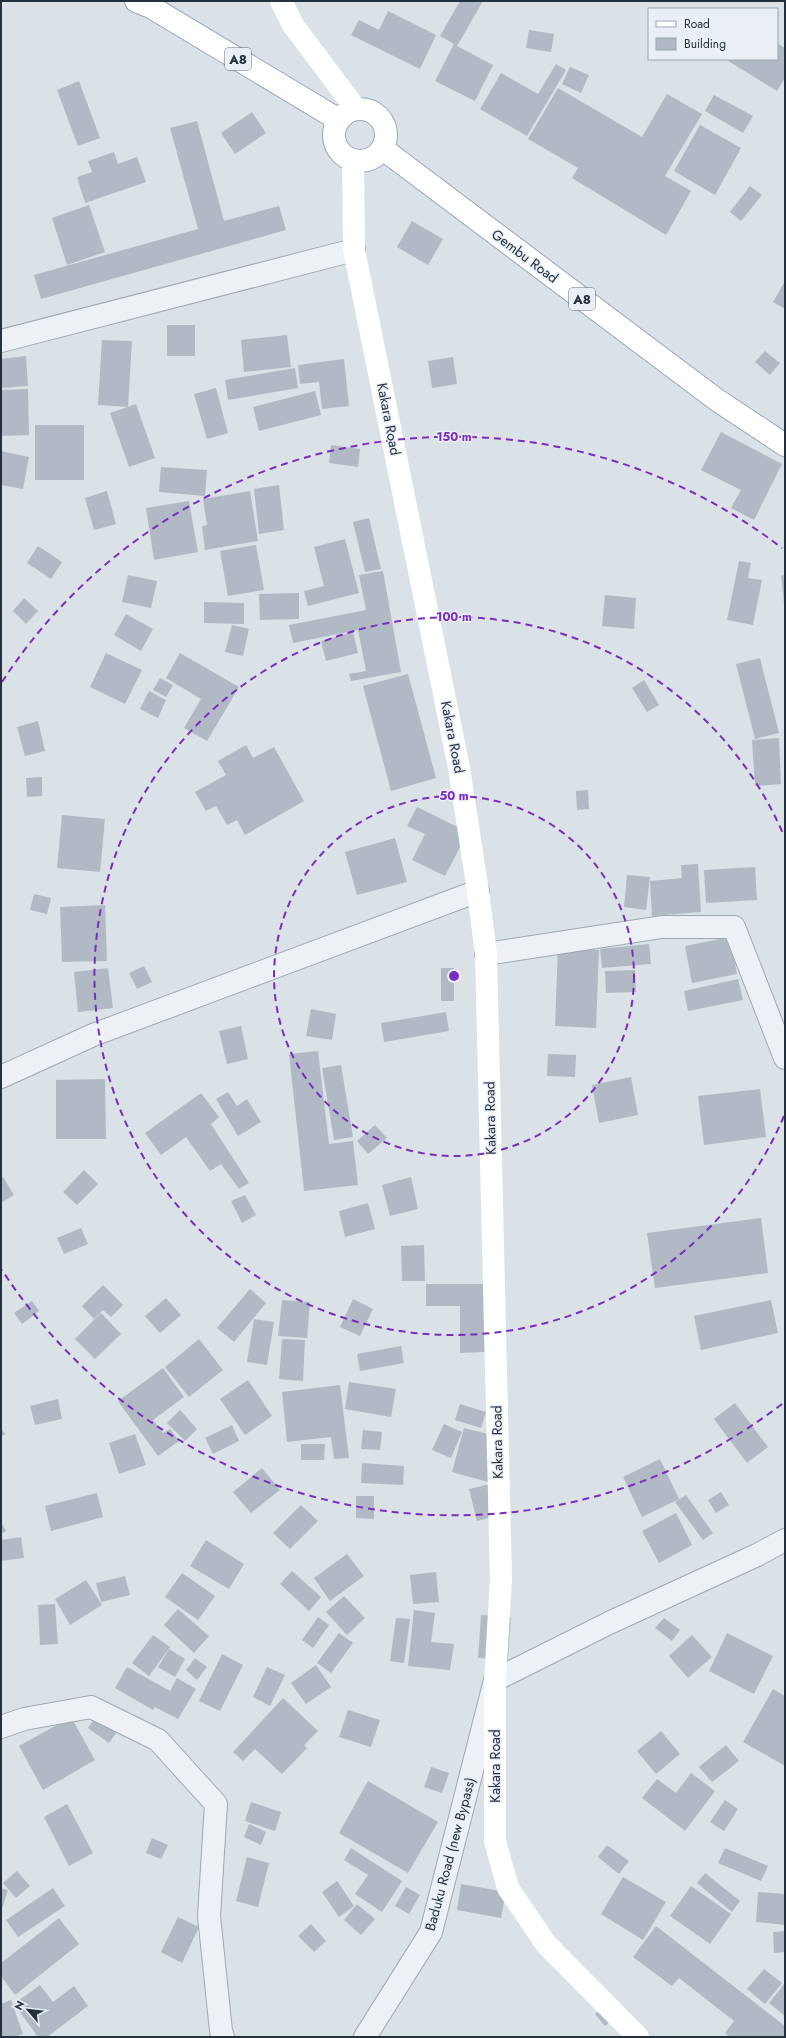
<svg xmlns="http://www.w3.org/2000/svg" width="786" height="2038" font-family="Jost,sans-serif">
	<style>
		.building { fill: #b1bac4 }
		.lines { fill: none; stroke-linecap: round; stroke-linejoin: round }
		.street-casing { stroke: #9fa8b1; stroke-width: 24 }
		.primary-casing { stroke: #99a6b4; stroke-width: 24 }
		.street { stroke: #edf1f5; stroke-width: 22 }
		.secondary { stroke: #fff; stroke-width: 22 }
		.primary { stroke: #fff; stroke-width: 22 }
		.ring { fill: none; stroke: #7b2cbf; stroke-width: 2; stroke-dasharray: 7 5 }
		.labels { text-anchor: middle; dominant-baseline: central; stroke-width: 3; stroke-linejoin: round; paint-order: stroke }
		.shield { fill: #eaeff5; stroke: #5f6975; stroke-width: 1 }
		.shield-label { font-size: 13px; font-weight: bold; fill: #23303e }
		.street-label { font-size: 14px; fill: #23303e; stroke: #eaeff5 }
		.centre { fill: #7b2cbf; stroke: #eaeff5; stroke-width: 2 }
		.ring-label { font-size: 12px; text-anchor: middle; font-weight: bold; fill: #7b2cbf; stroke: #eaeff5; stroke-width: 3; stroke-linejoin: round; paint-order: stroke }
	</style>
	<rect width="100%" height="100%" fill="#dae1e7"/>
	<!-- building -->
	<g class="building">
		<path d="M460 1H483L457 46 493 65 475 101 435 81 454 44 440 36Z"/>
		<path d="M388 11 436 35 420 69 351 35 359 20 379 30Z"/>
		<path d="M529 30 554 34 551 52 526 48Z"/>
		<path d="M777 43 785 48V78L777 91 725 59H777Z"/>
		<path d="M556 64 566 70 527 136 480 109 501 73 538 94Z"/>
		<path d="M570 67 589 75 581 93 562 84Z"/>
		<path d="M79 81 100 138 78 146 57 90Z"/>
		<path d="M558 88 642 137 667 94 702 114 665 176 691 191 666 235 572 178 578 168 528 139Z"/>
		<path d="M714 95 753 116 743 133 705 111Z"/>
		<path d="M252 112 266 133 235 154 221 133Z"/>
		<path d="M197 121 224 221 279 206 286 230 41 299 34 275 198 229 170 128Z"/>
		<path d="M700 125 741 148 715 195 674 171Z"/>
		<path d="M114 152 118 164 137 157 146 182 85 203 77 177 92 172 88 161Z"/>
		<path d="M750 186 762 195 741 221 730 212Z"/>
		<path d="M89 205 105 252 67 265 52 218Z"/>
		<path d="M412 221 443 239 428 265 397 247Z"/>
		<path d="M785 281V309L773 302Z"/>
		<rect x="167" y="325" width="28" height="31"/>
		<path d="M287 335 291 367 244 372 241 340Z"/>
		<path d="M102 340 132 341 128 407 98 405Z"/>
		<path d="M765 351 780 363 770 375 755 362Z"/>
		<path d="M26 356 28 386 1 388V359Z"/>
		<path d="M453 357 457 384 432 388 428 361Z"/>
		<path d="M344 359 349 406 322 409 319 382 300 384 298 365Z"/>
		<path d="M295 368 298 388 228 400 225 380Z"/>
		<path d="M216 388 228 433 207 439 194 394Z"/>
		<path d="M28 389 29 435 1 436V390Z"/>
		<path d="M315 391 321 415 259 431 253 407Z"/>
		<path d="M136 404 155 458 129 467 110 413Z"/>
		<rect x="35" y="425" width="49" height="55"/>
		<path d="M721 432 782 464 754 520 731 508 741 490 701 470Z"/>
		<path d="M331 445 360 449 358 467 329 463Z"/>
		<path d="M1 451 29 457 23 489 1 485Z"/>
		<path d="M161 467 207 470 205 496 159 492Z"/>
		<path d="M279 485 284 530 259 534 254 489Z"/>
		<path d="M107 491 116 524 94 530 85 498Z"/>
		<path d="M250 491 258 541 205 550 202 526 207 525 203 499Z"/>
		<path d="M189 501 198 552 154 560 146 508Z"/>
		<path d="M369 518 381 569 365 572 353 522Z"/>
		<path d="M345 539 359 593 308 606 304 591 324 586 314 547Z"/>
		<path d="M256 545 264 590 228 596 220 551Z"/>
		<path d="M38 546 62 562 51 579 27 563Z"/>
		<path d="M739 561 751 563 748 578 762 580 753 625 727 620Z"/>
		<path d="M383 571 401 672 351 681 349 674 366 671 358 630 293 643 289 625 366 610 359 575Z"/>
		<path d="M128 575 157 581 151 608 122 602Z"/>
		<path d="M785 575V603H784L781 576Z"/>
		<path d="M299 593V619L260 620 259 594Z"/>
		<path d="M605 595 636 598 634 629 602 626Z"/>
		<path d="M24 598 38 611 26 624 13 611Z"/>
		<path d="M204 602 244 603V624L204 623Z"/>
		<path d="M126 614 153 629 141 651 114 635Z"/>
		<path d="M232 625 249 629 243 656 225 652Z"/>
		<path d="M353 632 358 653 326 661 321 641Z"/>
		<path d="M106 653 142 670 125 704 90 687Z"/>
		<path d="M180 653 239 687 207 741 184 728 201 699 166 678Z"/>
		<path d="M760 658 779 733 755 739 736 664Z"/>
		<path d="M408 674 436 778 391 791 363 686Z"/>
		<path d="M160 678 173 685 166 697 153 690Z"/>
		<path d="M644 680 659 705 647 712 632 688Z"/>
		<path d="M149 691 166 700 158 718 140 709Z"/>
		<path d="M38 721 45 751 25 756 17 727Z"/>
		<path d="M779 738 781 784 755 786 752 740Z"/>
		<path d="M246 745 253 758 274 747 304 801 245 835 237 820 227 825 216 806 206 811 195 792 226 775 218 761Z"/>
		<path d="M42 777V796L27 797 26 778Z"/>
		<path d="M588 790 589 809 577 810 576 791Z"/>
		<path d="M417 807 468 832 445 876 412 860 425 834 407 826Z"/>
		<path d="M62 815 105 819 100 872 57 868Z"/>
		<path d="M395 838 407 882 357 895 345 852Z"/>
		<path d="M698 864 701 912 652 916 650 881 682 878 681 865Z"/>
		<path d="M755 867 757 900 706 903 704 870Z"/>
		<path d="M627 875 650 877 646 910 624 907Z"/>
		<path d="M34 894 51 898 47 914 30 910Z"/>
		<path d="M105 905 107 961 62 962 60 907Z"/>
		<path d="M730 937 737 974 692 983 685 946Z"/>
		<path d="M649 944 651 964 602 968 600 949Z"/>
		<path d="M558 948 599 950 596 1028 555 1026Z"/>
		<path d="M144 966 152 982 137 989 129 973Z"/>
		<path d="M108 968 113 1008 78 1012 74 972Z"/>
		<rect x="441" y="968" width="13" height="33"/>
		<path d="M635 970 636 992 606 993 605 971Z"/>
		<path d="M738 979 743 1000 688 1011 684 991Z"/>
		<path d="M311 1009 336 1014 332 1040 306 1036Z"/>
		<path d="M446 1012 449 1031 384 1042 381 1023Z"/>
		<path d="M241 1026 248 1059 227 1064 219 1031Z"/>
		<path d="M318 1051 329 1144 353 1141 358 1185 304 1191 289 1054Z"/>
		<path d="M548 1054 576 1055 575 1077 547 1076Z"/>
		<path d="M341 1065 353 1137 334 1140 322 1068Z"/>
		<path d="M631 1077 638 1115 599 1123 592 1085Z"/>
		<path d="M105 1079 106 1139H56V1080Z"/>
		<path d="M760 1089 766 1137 704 1145 698 1096Z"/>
		<path d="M228 1092 237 1106 247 1099 261 1122 238 1136 216 1099Z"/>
		<path d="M201 1093 219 1117 211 1124 249 1183 239 1189 221 1164 210 1171 186 1137 161 1155 145 1133Z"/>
		<path d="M375 1125 387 1138 368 1154 357 1141Z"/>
		<path d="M84 1170 98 1184 77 1205 63 1192Z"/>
		<path d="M3 1177 14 1195 1 1203V1178Z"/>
		<path d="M411 1177 418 1209 390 1216 382 1185Z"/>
		<path d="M245 1195 256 1215 242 1223 231 1201Z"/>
		<path d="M368 1203 375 1229 345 1237 339 1211Z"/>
		<path d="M761 1218 768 1273 655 1288 647 1233Z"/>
		<path d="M81 1228 88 1244 64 1254 57 1238Z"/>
		<path d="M424 1245 425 1281H402L401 1246Z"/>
		<path d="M426 1284H485V1352L460 1353V1306H426Z"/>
		<path d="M103 1285 123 1305 111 1317 103 1310 94 1319 82 1306Z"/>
		<path d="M250 1289 266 1303 234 1342 217 1328Z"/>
		<path d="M166 1298 181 1315 160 1333 145 1316Z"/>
		<path d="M353 1299 373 1309 360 1336 340 1327Z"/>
		<path d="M282 1300 310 1302 307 1338 278 1336Z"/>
		<path d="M771 1300 778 1333 701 1350 694 1316Z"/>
		<path d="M32 1301 39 1311 22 1324 14 1313Z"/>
		<path d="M101 1313 121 1334 95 1359 75 1339Z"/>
		<path d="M254 1319 274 1322 267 1365 247 1362Z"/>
		<path d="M199 1339 223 1370 189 1397 165 1367Z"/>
		<path d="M282 1339 305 1340 303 1381 279 1379Z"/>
		<path d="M401 1346 404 1363 360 1371 357 1354Z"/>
		<path d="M163 1368 184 1397 153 1420 163 1433 170 1429 179 1441 158 1456 118 1401Z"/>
		<path d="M248 1380 272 1416 245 1435 220 1399Z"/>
		<path d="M349 1382 396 1389 391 1417 345 1409Z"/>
		<path d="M340 1385 349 1458 334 1459 331 1437 287 1442 282 1392Z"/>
		<path d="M58 1399 62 1419 35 1425 30 1406Z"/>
		<path d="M735 1403 768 1447 747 1463 714 1419Z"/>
		<path d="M460 1404 486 1412 481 1428 455 1420Z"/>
		<path d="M180 1410 197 1429 185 1441 167 1423Z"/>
		<path d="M444 1424 462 1432 451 1458 432 1450Z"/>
		<path d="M232 1425 239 1441 213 1454 205 1438Z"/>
		<path d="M1 1428 5 1434 1 1437Z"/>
		<path d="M464 1428 500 1437 488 1482 452 1472Z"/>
		<path d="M363 1430 382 1432 380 1450 361 1449Z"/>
		<path d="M135 1434 146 1465 119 1474 109 1443Z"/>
		<path d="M301 1444H325L324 1460H301Z"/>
		<path d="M660 1459 679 1499 642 1517 623 1477Z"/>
		<path d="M362 1463 404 1466 403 1485 361 1483Z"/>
		<path d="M262 1468 280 1490 251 1513 233 1492Z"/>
		<path d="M494 1483 502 1515 477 1521 469 1489Z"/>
		<path d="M721 1492 729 1505 716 1513 708 1500Z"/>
		<path d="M97 1493 103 1517 51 1531 45 1506Z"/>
		<path d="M686 1495 713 1533 703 1540 675 1502Z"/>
		<path d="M356 1496H374V1519L356 1518Z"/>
		<path d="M301 1505 318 1521 290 1549 273 1533Z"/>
		<path d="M676 1513 692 1545 659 1563 642 1531Z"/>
		<path d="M1 1522 6 1531 1 1534Z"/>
		<path d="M21 1537 24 1558 1 1561V1540Z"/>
		<path d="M206 1540 244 1564 229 1589 190 1566Z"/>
		<path d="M347 1554 364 1576 330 1601 314 1578Z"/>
		<path d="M292 1571 321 1597 309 1611 280 1584Z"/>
		<path d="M436 1572 439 1602 413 1604 410 1575Z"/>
		<path d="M182 1573 215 1596 198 1620 165 1597Z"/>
		<path d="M125 1576 130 1595 101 1602 96 1583Z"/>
		<path d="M86 1580 102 1605 70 1625 55 1599Z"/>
		<path d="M344 1596 365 1618 347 1635 326 1612Z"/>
		<path d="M55 1604 58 1644 40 1645 38 1605Z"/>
		<path d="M178 1609 209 1636 194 1653 164 1625Z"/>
		<path d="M414 1610 435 1613 431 1642 454 1644 450 1670 408 1666Z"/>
		<path d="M481 1615 511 1617 508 1660 478 1658Z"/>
		<path d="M318 1617 329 1625 313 1648 302 1640Z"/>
		<path d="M396 1618 410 1619 404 1663 390 1661Z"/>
		<path d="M664 1618 680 1630 672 1641 655 1628Z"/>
		<path d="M339 1633 353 1643 331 1673 317 1663Z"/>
		<path d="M727 1633 773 1656 754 1694 709 1671Z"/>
		<path d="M153 1635 170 1647 149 1676 132 1663Z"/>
		<path d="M692 1635 712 1657 688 1678 669 1656Z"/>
		<path d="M169 1649 185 1659 175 1677 158 1667Z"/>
		<path d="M222 1654 243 1665 220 1711 199 1701Z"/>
		<path d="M195 1658 207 1667 197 1680 186 1670Z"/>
		<path d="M316 1665 331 1687 306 1704 291 1683Z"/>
		<path d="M127 1667 170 1691 177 1678 196 1689 178 1719 155 1707 153 1710 115 1688Z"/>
		<path d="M267 1667 285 1675 270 1706 253 1697Z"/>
		<path d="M773 1689 785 1696V1766L743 1742Z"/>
		<path d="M283 1698 318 1731 304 1745 307 1748 282 1774 255 1749 243 1761 233 1752Z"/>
		<path d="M348 1710 380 1720 371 1747 339 1737Z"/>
		<path d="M100 1711 121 1726 109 1743 88 1728Z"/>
		<path d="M71 1717 95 1760 43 1790 19 1746Z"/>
		<path d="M661 1731 680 1754 656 1774 637 1751Z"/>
		<path d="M726 1745 739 1761 712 1782 699 1767Z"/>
		<path d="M431 1767 449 1773 442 1793 424 1787Z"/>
		<path d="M691 1773 715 1791 685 1831 642 1798 657 1779 676 1793Z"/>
		<path d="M368 1781 438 1822 408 1873 339 1833Z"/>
		<path d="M725 1800 738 1809 724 1831 710 1822Z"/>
		<path d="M251 1802 281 1812 275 1831 245 1821Z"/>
		<path d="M67 1804 93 1853 69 1866 44 1817Z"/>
		<path d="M249 1824 266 1832 261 1845 244 1837Z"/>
		<path d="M152 1838 168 1845 161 1859 146 1853Z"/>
		<path d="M607 1845 629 1861 619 1874 598 1857Z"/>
		<path d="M351 1848 402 1881 382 1912 355 1894 368 1875 344 1860Z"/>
		<path d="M725 1848 768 1866 761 1881 718 1863Z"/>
		<path d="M247 1857 269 1863 258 1907 236 1901Z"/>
		<path d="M17 1871 30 1886 16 1898 3 1883Z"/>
		<path d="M705 1873 740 1901 732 1912 697 1883Z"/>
		<path d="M623 1877 666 1902 643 1940 601 1914Z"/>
		<path d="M337 1881 354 1906 339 1917 322 1892Z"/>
		<path d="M461 1884 506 1892 501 1918 457 1910Z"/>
		<path d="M691 1886 731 1914 710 1944 670 1916Z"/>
		<path d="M406 1887 420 1895 409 1914 395 1906Z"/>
		<path d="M1 1888 8 1890 1 1912Z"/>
		<path d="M53 1888 65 1906 18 1937 6 1920Z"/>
		<path d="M758 1892 785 1894V1925L756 1922Z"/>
		<path d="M357 1904 375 1919 361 1935 344 1920Z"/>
		<path d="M178 1917 199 1927 182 1963 161 1952Z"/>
		<path d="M59 1918 79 1944 15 1995 1 1976V1963Z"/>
		<path d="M311 1924 326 1941 314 1952 298 1936Z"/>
		<path d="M656 1926 785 2026V2037H730L725 2033 734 2021 679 1978 672 1986 633 1957Z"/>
		<path d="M785 1931V1952L774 1953 773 1932Z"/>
		<path d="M764 1969 782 1983 765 2004 747 1989Z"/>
		<path d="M785 1983V2016L769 2003Z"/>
		<path d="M40 1985 53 2002 74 1986 88 2006 47 2037H38L14 2004Z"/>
		<path d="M11 2000 23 2034 15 2037H1V2004Z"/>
		<path d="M611 2002 620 2014 605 2026 595 2014Z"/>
	</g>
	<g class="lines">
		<defs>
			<g id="street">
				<path d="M1 341 354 250"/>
				<path d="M486 954 662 927H734L785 1058"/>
				<path d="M1 1077 93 1035 478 891"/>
				<path d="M1 1727 24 1719 91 1707 158 1740 216 1804 209 1916 221 2031 223 2037"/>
				<path d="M365 2037 431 1932 495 1680 609 1623 757 1555 785 1540"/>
			</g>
			<g id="primary">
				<path d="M136 1 151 7 339 120"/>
				<circle cx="360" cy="135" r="26"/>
				<path d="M383 149 717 400 785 445"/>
			</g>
		</defs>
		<!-- street casing -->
		<use href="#street" class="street-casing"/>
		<!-- primary casing -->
		<use href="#primary" class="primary-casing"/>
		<!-- street -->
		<use href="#street" class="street"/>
		<!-- secondary -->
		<g class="secondary">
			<path d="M281 1 293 25 356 109"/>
			<path d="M353 161 354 250 459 768 478 891 486 954 501 1579 495 1680V1841L508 1888 546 1944 638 2037"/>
		</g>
		<!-- primary -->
		<use href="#primary" class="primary"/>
	</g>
	<!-- distance rings -->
	<g class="ring">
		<circle cx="454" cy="976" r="180"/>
		<path d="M784 1116A359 359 0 1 1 784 836"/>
		<path d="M782 1404A539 539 0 0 1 2 1270M2 682A539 539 0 0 1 782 548"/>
	</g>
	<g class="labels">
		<!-- shield labels -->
		<g class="shield">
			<rect x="225" y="48" width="26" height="22" rx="3"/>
			<rect x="569" y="288" width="26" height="22" rx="3"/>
		</g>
		<g class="shield-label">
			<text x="238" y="59">A8</text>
			<text x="582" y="299">A8</text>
		</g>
		<!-- street labels -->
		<g class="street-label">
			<text transform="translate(525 256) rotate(37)">Gembu Road</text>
			<text transform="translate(389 419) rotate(79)">Kakara Road</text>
			<text transform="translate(453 737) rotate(79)">Kakara Road</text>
			<text transform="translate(490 1118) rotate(-91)">Kakara Road</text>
			<text transform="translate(497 1442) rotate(-91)">Kakara Road</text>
			<text transform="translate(495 1766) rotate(-90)">Kakara Road</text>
			<text transform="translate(450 1854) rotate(-75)">Baduku Road (new Bypass)</text>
		</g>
	</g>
	<circle cx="454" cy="976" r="6" class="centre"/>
	<g class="ring-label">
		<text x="454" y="441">150 m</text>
		<text x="454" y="621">100 m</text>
		<text x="454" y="800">50 m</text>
	</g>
	<!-- border -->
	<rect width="786" height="2038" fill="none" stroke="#23303e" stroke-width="4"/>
	<!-- legend -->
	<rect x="648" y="8" width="130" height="52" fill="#eaeff5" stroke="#9aa3ac"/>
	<rect x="656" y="21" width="20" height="6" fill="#ffffff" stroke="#9aa3ac"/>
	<text x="684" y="28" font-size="12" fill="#23303e">Road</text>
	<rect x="656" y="38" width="20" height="12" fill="#b1bac4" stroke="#9aa3ac"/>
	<text x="684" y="48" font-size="12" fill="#23303e">Building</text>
	<!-- north arrow -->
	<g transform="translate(28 2010) rotate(298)" stroke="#eaeff5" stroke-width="3" paint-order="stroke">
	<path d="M0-3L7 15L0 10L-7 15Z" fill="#23303e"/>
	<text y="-6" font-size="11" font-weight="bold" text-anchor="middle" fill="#23303e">N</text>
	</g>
</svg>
